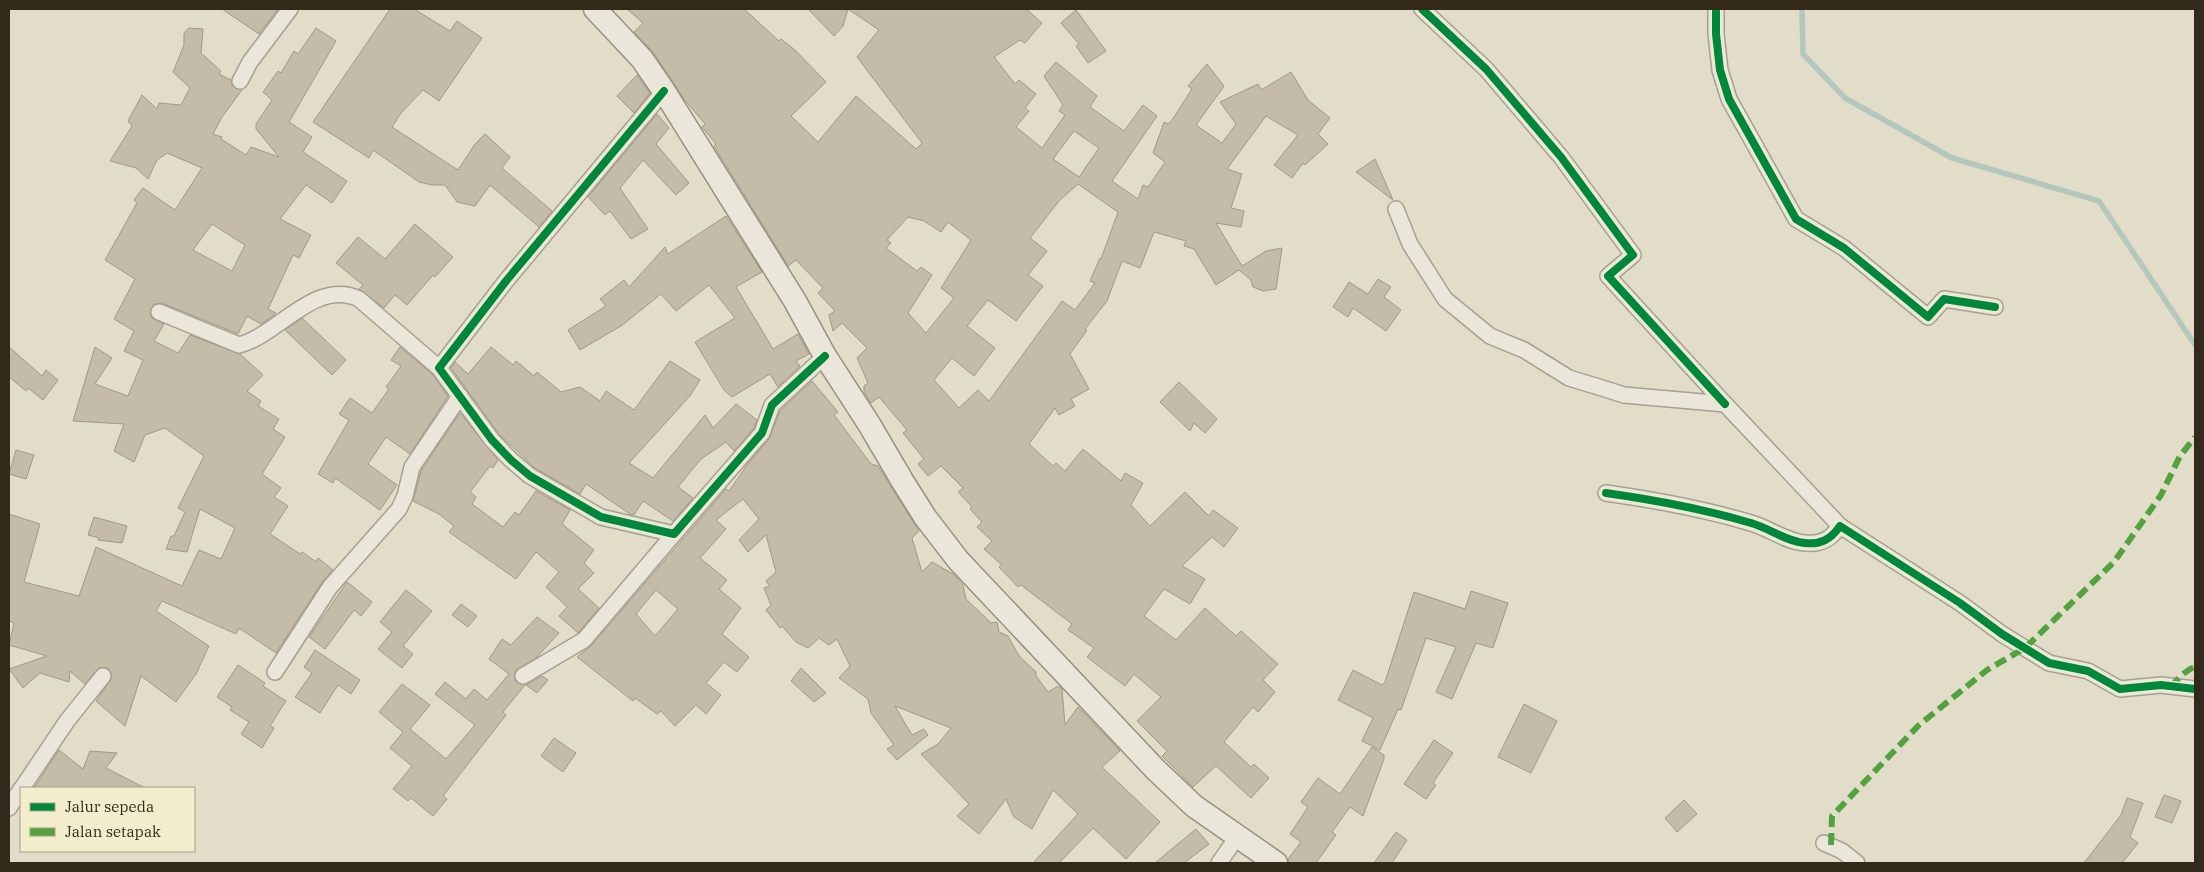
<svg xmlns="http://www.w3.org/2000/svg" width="2204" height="872" font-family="'IBM Plex Serif',serif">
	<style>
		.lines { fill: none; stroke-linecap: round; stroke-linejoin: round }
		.stream { stroke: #b4c7bd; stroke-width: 5.5 }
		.building { fill: #c5bba9; stroke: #a19888; fill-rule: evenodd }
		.minor-casing { stroke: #a6a092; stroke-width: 18 }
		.secondary-casing { stroke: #969082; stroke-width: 25 }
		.minor { stroke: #eae6da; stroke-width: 15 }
		.secondary { stroke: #eae6da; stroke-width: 22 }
		.quiet { stroke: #52a340; stroke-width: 6; stroke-dasharray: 12 6; stroke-linecap: butt }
		.cycleway-casing { stroke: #f4edcd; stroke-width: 11 }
		.cycleway { stroke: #00873e; stroke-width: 8 }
	</style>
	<rect width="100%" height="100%" fill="#e2ddc8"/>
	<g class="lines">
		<!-- stream -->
		<path class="stream" d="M1802 9 1803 54 1845 98 1952 158 2099 201 2195 345"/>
	</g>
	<!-- building -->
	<g class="building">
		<path d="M222 9H278L259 34Z"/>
		<path d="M390 9H414L450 31 457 21 482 38 439 101 423 90 401 113 392 127 458 170 475 144 485 134 510 157 502 168 552 211 539 227 490 185 475 206 457 202 445 185H432L419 182 373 150 369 158 313 122Z"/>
		<path d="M627 9H744L779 41 781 39 795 50 826 82 791 116 818 142 856 96 916 149 922 143 857 57 879 30 848 9 843 26 834 36 808 9H1026L1042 23 1025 43 1020 40 994 57 1015 84 1019 80 1036 94 1025 108 1029 111 1016 127 1042 148 1065 115 1059 111 1063 105 1044 76 1056 62 1097 96 1090 107 1124 131 1143 105 1157 116 1112 181 1138 199 1143 185 1148 187 1165 162 1153 153 1164 122 1168 124 1172 120 1192 89 1188 86 1207 64 1224 86 1196 125 1222 143 1236 124 1220 102 1258 84 1261 90 1291 72 1308 100 1330 118 1318 134 1328 144 1305 165 1303 163 1292 178 1274 165 1298 135 1266 116 1227 169 1242 174 1231 208 1244 211 1241 227 1216 223 1242 266 1266 251 1282 248 1276 289 1263 291 1253 287 1251 280 1239 270 1216 285 1194 249 1184 246 1186 241 1154 232 1140 268 1122 261 1107 301 1085 329 1087 330 1070 354 1089 389 1071 399 1075 406 1059 415 1055 408 1029 444 1053 466 1056 463 1065 471 1083 449 1121 481 1125 473 1143 483 1131 505 1150 526 1185 492 1209 516 1213 510 1238 528 1224 547 1212 537 1182 566 1205 579 1190 604 1164 589 1144 616 1176 640 1205 608 1236 636 1241 631 1278 664 1263 680 1275 692 1258 712 1253 707 1224 742 1251 767 1254 764 1269 778 1251 798 1216 766 1193 787 1162 756 1167 751 1137 721 1161 697 1134 674 1125 686 1087 657 1094 648 1068 630 1072 624 1021 585 1018 587 999 567 1002 565 984 549 992 541 977 527 982 522 970 509 972 507 958 492 963 488 941 466 928 476 918 464 924 459 903 433 907 430 879 397 871 403 864 392V386L868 383 857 358 867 348 842 323 833 331 829 315 835 311 818 293 823 288 796 260 788 266 714 146 716 144 702 127 705 124 684 99 653 52 634 32 643 23ZM1074 131 1099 148 1079 177 1053 159ZM1078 184 1118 212 1101 259 1100 258 1090 281 1095 283 1075 310 1062 301 989 401 978 390 959 408 934 380 952 358 974 376 995 348 967 326 988 300 1016 321 1043 286 1028 275 1047 251 1030 238 1059 201ZM908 217 924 221 941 232 948 222 971 240 941 288 954 298 926 333 908 313 932 275 921 267 917 271 886 248 891 243 887 240Z"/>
		<path d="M1076 10 1106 51 1088 63 1076 46 1079 44 1061 23Z"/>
		<path d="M189 28 203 29 201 53 221 71 219 74 231 80 232 86 242 90 222 117 213 134 222 137 221 139 246 155 251 147 279 157 256 129V124L272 100 263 92 278 71 281 73 294 51 298 54 316 28 336 41 289 122 312 137 303 152 347 181 332 203 306 185 280 219 311 235 299 258 293 255 268 309 276 313 274 315 261 324 247 316 238 334 162 303 154 304 150 313 152 318 164 324 154 341 178 353 190 335 240 354 263 375 247 391 261 401 258 406 279 419 273 429 285 437 262 474 281 488 274 497 288 506 270 534 300 554 302 552 316 562 318 558 333 570 322 582 276 653 239 628 236 634 162 601 156 611 209 646 196 674 176 702 141 676 125 726 96 701 112 678 108 668H99L85 684 70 671 69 682 40 673 23 688 9 669 47 656 9 645 14 623 9 621V514L40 524 24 582 79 596 96 547 182 586 199 550 221 559 235 528 200 509 187 552 166 549 171 536H174L185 512 178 508 204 456 165 428 145 435 134 462 114 451 124 424 73 421 95 347 112 358 95 384 128 396 143 360 124 351 134 331 114 319 135 279 105 260 137 203 134 200 143 188 175 210 202 168 167 153 157 160 148 179 136 168 110 161 132 126 128 121 142 95 157 109 159 103 181 105 190 88 173 72 184 45V33ZM212 224 245 245 232 271 193 250Z"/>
		<path d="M637 75 650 93 634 113 617 96Z"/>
		<path d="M657 114 669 128 656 144 689 183 676 195 643 160 620 188 648 229 631 239 610 211 605 215 588 197Z"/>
		<path d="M1375 159 1393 200 1356 172Z"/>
		<path d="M726 216 762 272 736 287 773 349 798 334 809 354 796 361 800 366 778 387 770 374 732 397 724 390 695 342 735 318 709 285 676 311 661 294 621 326 580 350 568 330 606 306 600 299 624 280 629 287 665 247 668 254Z"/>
		<path d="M415 224 453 257 435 277 433 275 407 305 395 295 384 308 359 289 363 285 336 263 358 237 385 259Z"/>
		<path d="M1378 279 1391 287 1384 297 1401 310 1386 331 1353 308 1348 317 1333 307 1349 282 1368 294Z"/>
		<path d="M302 318 346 360 332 375 285 330Z"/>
		<path d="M9 347 42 376 46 370 58 380 43 400 28 388 26 391 9 377Z"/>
		<path d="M400 347 432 374 448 396 410 454 386 437 368 464 397 485 380 510 335 478 333 483 318 474 349 420 339 414 350 398 372 413 389 389 386 387 401 366 391 360Z"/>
		<path d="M491 347 513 365 516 361 534 376 537 372 561 392 580 387 600 401 606 391 634 410 670 361 700 380 690 396 629 463 653 478 705 415 713 428 736 404 757 420 754 428 734 451 726 442 701 459 678 487 693 498 673 521 643 501 634 515 630 514 586 484 580 494 535 468 499 434 451 368 455 362 468 374Z"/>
		<path d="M812 381 838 412 834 415 871 464 878 466 919 531 912 538 922 572 932 562 953 574 963 585 966 599 991 623 997 622 999 632 1008 636 1019 656 1036 672V676L1048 692 1058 686 1062 689 1065 725 1078 707 1120 751 1102 767 1160 822 1126 859 1093 828 1059 863H1033L1078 814 1053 790 1032 829 1014 817 1006 799 979 834 957 816 969 804 921 754 938 744 951 728 895 706 912 735 924 729 928 735 897 760 887 749 894 745 871 713 868 699 839 678 850 666 837 639 829 645 819 638 808 648 796 642 782 626 780 628 766 610 771 605 764 588 770 586 766 581 776 572 766 535 748 552 739 540 759 519 743 499 716 520 726 529 700 558 727 580 719 589 741 608 722 634 749 657 737 672 724 662 706 683 721 695 706 714 696 705 675 726 661 711 657 714 635 698 633 701 577 657 591 646 726 489 729 491 747 465 769 439 780 411ZM656 590 678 609 655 636 636 614Z"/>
		<path d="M1179 382 1217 419 1205 433 1194 423 1190 431 1160 402Z"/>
		<path d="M460 413 498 460 493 468 490 466 470 492 476 497 472 504 503 527 515 512 519 515 536 491 570 510 562 524 594 550 584 563 594 573 578 589 599 608 578 633 559 616 567 607 546 587 559 572 536 552 516 579 449 532 454 526 439 514 413 501 421 471Z"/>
		<path d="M16 450 34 455 26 479 9 474Z"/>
		<path d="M94 517 127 526 122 543 98 540 99 538 88 535Z"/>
		<path d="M347 582 372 602 361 616 354 610 325 649 309 637Z"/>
		<path d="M406 590 432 611 403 646 413 654 402 668 378 649 392 632 380 622Z"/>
		<path d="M1471 591 1508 603 1493 648 1476 643 1452 699 1436 692 1456 647 1426 638 1401 710 1398 709 1380 750 1362 741 1373 718 1338 700 1353 670 1382 685 1385 682 1414 592 1465 609Z"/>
		<path d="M461 604 477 616 468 627 452 615Z"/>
		<path d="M537 617 559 633 536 658 515 671V681L525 685 503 712 506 715 443 796 447 799 433 816 411 798 408 801 393 789 412 766 390 748 403 732 379 712 402 684 430 705 410 729 446 759 475 725 435 694 445 682 466 699 474 689 487 700 509 674 489 659 502 639 511 645Z"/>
		<path d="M315 650 360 680 351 694 338 685 320 713 295 697 312 673 304 667Z"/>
		<path d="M238 665 265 683 263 686 286 701 270 726 274 728 262 748 241 734 249 722 230 710 232 707 217 697Z"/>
		<path d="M801 668 826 693 814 702 791 681Z"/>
		<path d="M542 676 548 680 537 693 526 685Z"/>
		<path d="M1524 704 1557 721 1531 773 1498 757Z"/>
		<path d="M554 738 576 753 563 772 541 756Z"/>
		<path d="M1434 740 1453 753 1433 783 1436 785 1426 799 1404 784Z"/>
		<path d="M1372 747 1384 755V759L1363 816 1350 807 1332 832 1336 835 1316 863H1289L1288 859 1301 842 1290 834 1308 807 1301 802 1318 778 1340 794Z"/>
		<path d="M59 750 83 769 90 751 117 753 106 768 145 788H34Z"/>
		<path d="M2164 795 2181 801 2172 823 2155 817Z"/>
		<path d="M2127 798 2143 803 2130 837 2138 843 2122 863H2084L2121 815Z"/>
		<path d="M1684 800 1697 814 1677 832 1665 818Z"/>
		<path d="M1196 829 1209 844 1184 863H1155Z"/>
		<path d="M1396 832 1407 840 1392 863H1374Z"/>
	</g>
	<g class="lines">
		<defs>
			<g id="minor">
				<path d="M1422 9 1486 69 1561 157 1633 255 1608 276 1725 404"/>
				<path d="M1716 9V34L1720 70 1729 99 1796 219 1844 248 1928 317 1944 299 1995 307"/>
				<path d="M240 81 250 62 290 9"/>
				<path d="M664 91 506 281 439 368 492 440 511 460 530 476 601 517 674 534 762 433 772 405 825 356"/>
				<path d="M1396 209 1410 244 1445 299 1490 336 1524 350 1569 378 1602 388 1624 395 1725 404 1840 526"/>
				<path d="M159 312 239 345C277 336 315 278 359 299L439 368"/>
				<path d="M1606 493C1655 500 1704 509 1751 523 1769 528 1787 542 1805 543 1821 545 1831 539 1840 526L1960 603 2002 634 2049 663 2088 671 2120 689 2161 685 2195 689"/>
				<path d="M275 672 330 587 399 509 405 496 412 467 460 396"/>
				<path d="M523 676 584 640 674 534"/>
				<path d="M22 788 67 721 103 676"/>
				<path d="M9 808 21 789"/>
				<path d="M1824 843 1842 851 1857 863"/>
				<path d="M1219 863 1237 837"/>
			</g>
			<path id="secondary" d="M595 9 642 59 664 91 795 301 825 356 869 424 903 482 925 517 958 560 1156 770 1194 806 1276 863"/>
		</defs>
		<!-- minor casing -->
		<use href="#minor" class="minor-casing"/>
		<!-- secondary casing -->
		<use href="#secondary" class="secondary-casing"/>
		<!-- minor -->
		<use href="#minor" class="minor"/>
		<!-- secondary -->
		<use href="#secondary" class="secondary"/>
		<!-- quiet -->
		<g class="quiet">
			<path d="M2170 686C2179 680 2184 670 2195 667"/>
			<path d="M1831 845 1832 816 1919 725 1987 670 2025 648 2114 562 2161 495 2180 456 2195 437"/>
		</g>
		<defs>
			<g id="cycleway">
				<path d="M1422 9 1486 69 1561 157 1633 255 1608 276 1725 404"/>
				<path d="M1716 9V34L1720 70 1729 99 1796 219 1844 248 1928 317 1944 299 1995 307"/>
				<path d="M664 91 506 281 439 368 492 440 511 460 530 476 601 517 674 534 762 433 772 405 825 356"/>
				<path d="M1606 493C1655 500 1704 509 1751 523 1769 528 1787 542 1805 543 1821 545 1831 539 1840 526L1960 603 2002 634 2049 663 2088 671 2120 689 2161 685 2195 689"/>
			</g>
		</defs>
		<!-- cycleway casing -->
		<use href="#cycleway" class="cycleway-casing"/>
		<!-- cycleway -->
		<use href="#cycleway" class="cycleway"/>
	</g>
	<!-- border -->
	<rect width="2204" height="872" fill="none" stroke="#33291b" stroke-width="20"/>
	<!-- legend -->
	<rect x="20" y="787" width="175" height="65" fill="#f4edcd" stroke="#a79f86"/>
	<rect x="30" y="803" width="25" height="8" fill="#00873e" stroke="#a79f86"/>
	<text x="65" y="812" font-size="15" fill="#33291b">Jalur sepeda</text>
	<rect x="30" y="828" width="25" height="8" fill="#52a340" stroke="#a79f86"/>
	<text x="65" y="837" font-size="15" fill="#33291b">Jalan setapak</text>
</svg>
